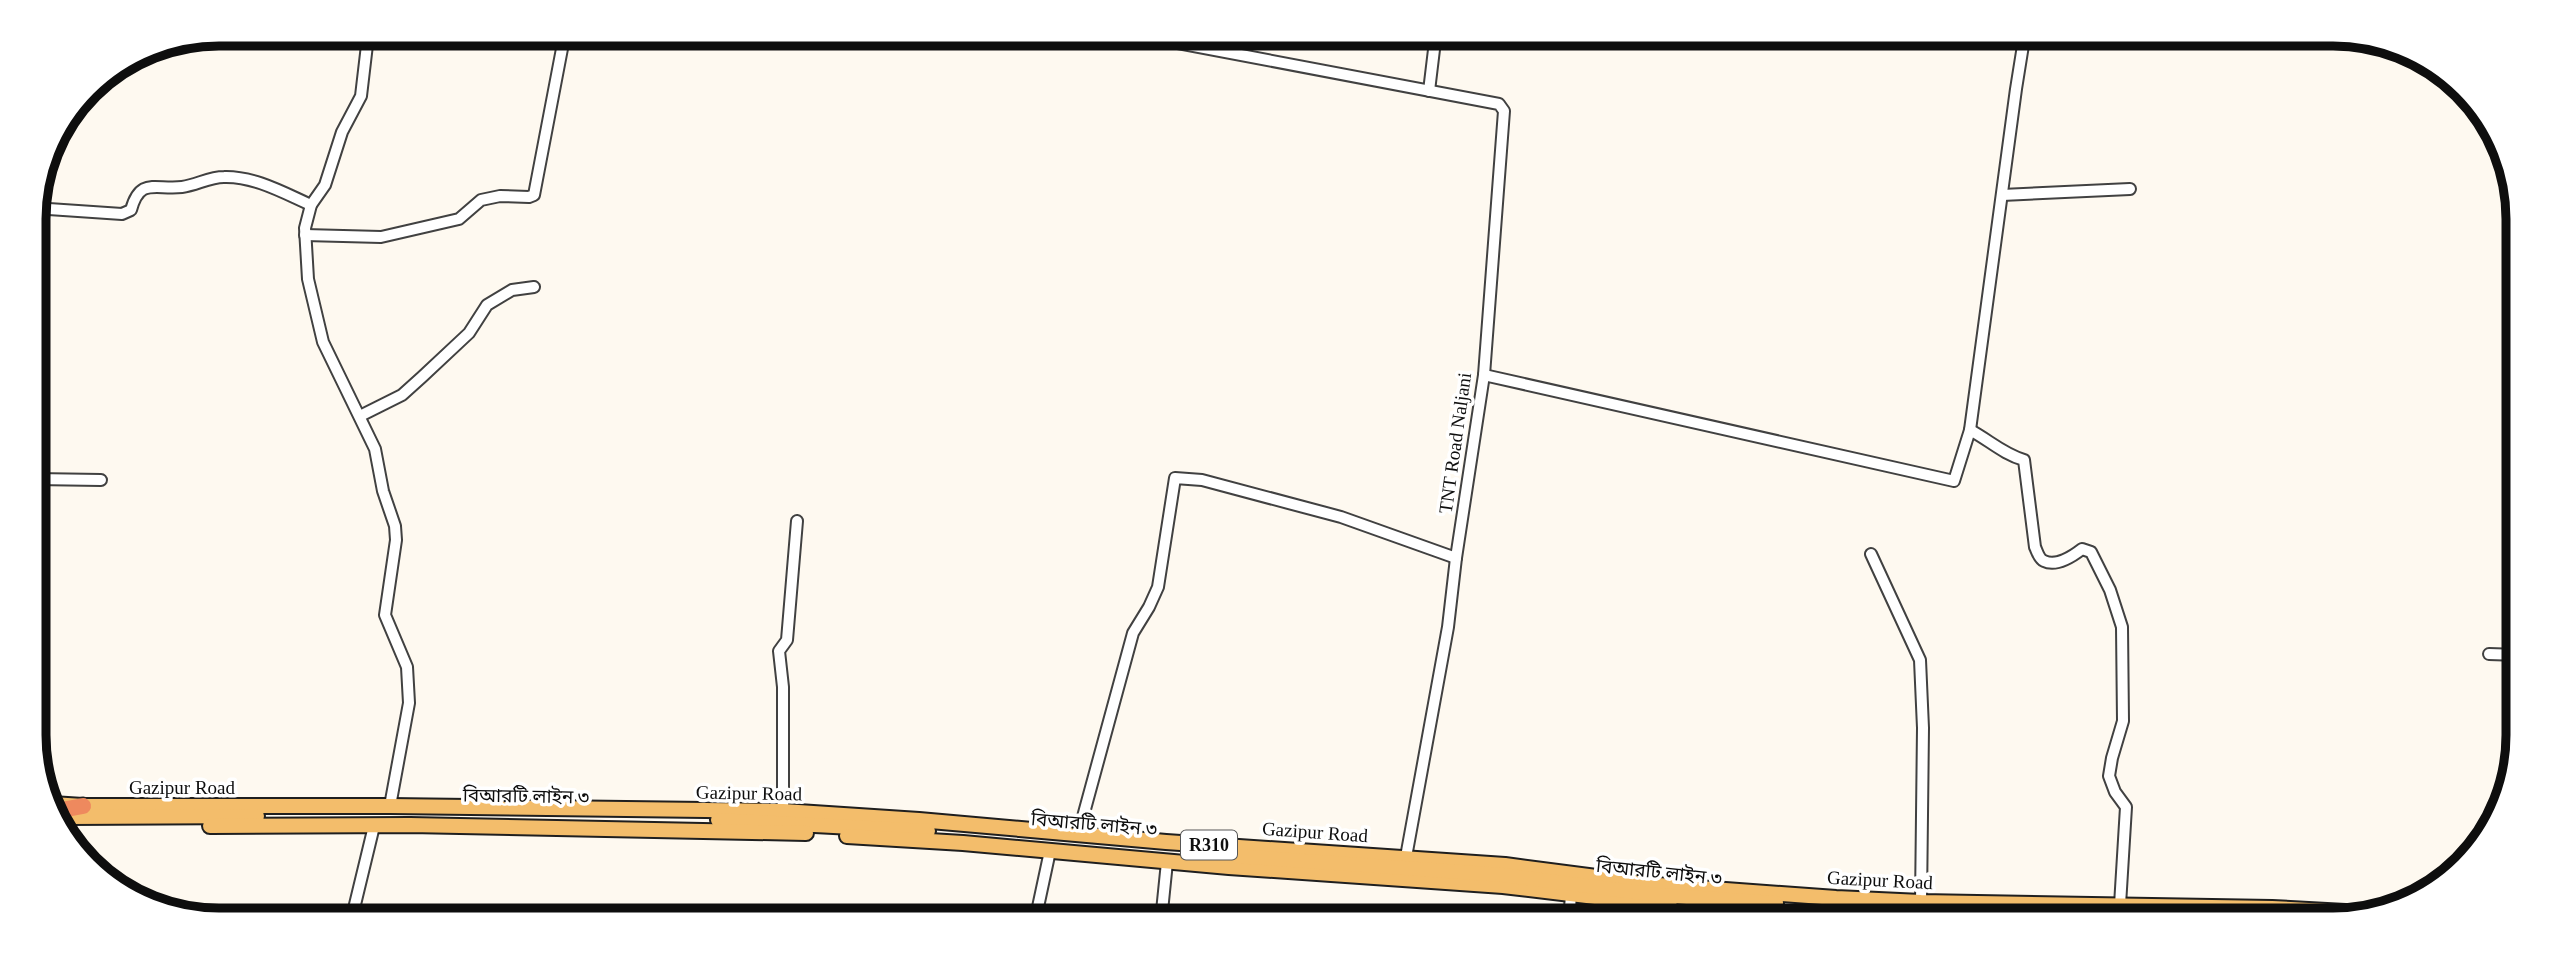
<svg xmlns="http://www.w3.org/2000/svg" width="2552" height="954" font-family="'Times New Roman','Noto Sans Bengali',serif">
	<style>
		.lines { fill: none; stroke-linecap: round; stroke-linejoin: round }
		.minor-casing { stroke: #414141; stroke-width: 14 }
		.major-casing { stroke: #1f1f1f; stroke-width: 18 }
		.highway-casing { stroke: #1f1f1f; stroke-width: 19 }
		.minor { stroke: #fff; stroke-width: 10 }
		.major { stroke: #f3bd6b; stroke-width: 14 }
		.highway { stroke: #ee895e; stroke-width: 16 }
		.labels { text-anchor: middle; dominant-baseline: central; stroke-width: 7; stroke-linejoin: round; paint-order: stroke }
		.shield { fill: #fff; stroke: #565656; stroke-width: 2 }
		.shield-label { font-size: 18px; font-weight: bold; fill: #0e0e0e }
		.street-label { font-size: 19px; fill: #0e0e0e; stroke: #fff }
		.rim { fill: none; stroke: #0e0e0e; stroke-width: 9 }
	</style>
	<rect width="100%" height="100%" fill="#fef9f0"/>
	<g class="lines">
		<defs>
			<g id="minor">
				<path d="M382 33 367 45 361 96 342 132 325 185 311 205 305 228 308 279 323 342 375 449 383 491 395 526 396 540 385 615 407 667 409 703 390 806"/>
				<path d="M1125 33 1499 104 1504 111 1484 375 1456 558 1448 627 1406 857"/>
				<path d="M1429 91 1436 33"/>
				<path d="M2002 195 2130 189"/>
				<path d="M34 208 122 214 131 210C140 177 155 190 182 187 197 185 209 177 224 177 254 176 284 193 311 205"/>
				<path d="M305 235 381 237 459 219 481 200 500 196 529 197 534 195 565 33"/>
				<path d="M1484 375 1954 481 1970 430 2016 89 2025 33"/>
				<path d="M360 416 402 395 422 377 469 333 487 305 512 290 534 287"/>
				<path d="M1970 430C1989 440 2003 454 2024 460L2035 547C2037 551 2039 559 2044 561 2056 567 2073 556 2082 549L2091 552 2110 590 2122 627 2123 721 2112 758 2109 776 2115 792 2126 807 2120 905"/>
				<path d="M35 479 101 480"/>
				<path d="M1871 554 1920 660 1923 728 1921 902"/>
				<path d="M2489 654 2519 655"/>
				<path d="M783 811V687L779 651 787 640 797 521"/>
				<path d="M1078 835 1133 633 1149 607 1158 587 1175 478 1202 480 1341 517 1456 558"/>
				<path d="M351 921 374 826"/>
				<path d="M1035 921 1050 851"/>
				<path d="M1161 921 1167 862"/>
				<path d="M1569 921 1571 895"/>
			</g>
			<g id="major">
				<path d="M52 804 83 806H390L783 811 919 820 1166 842 1505 865 1658 885 1836 898 1921 902 2272 908 2364 913"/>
				<path d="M69 817 257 816"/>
				<path d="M718 820 928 831"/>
				<path d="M210 826 410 825 806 833"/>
				<path d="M847 836 963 843 1229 867 1503 886 1670 906"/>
				<path d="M1207 854 1503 875 1657 895 1776 903"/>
				<path d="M1936 911 2281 920"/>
				<path d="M1760 912 1930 920"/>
			</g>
			<path id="highway" d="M56 811 83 806"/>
		</defs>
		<!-- minor casing -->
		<use href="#minor" class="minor-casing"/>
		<!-- major casing -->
		<use href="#major" class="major-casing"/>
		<!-- highway casing -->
		<use href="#highway" class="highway-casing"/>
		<!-- minor -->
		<use href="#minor" class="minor"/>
		<!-- major -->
		<use href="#major" class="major"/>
		<!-- highway -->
		<use href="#highway" class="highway"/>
	</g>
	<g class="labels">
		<!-- shield labels -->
		<rect class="shield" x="1181" y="830.5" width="56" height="29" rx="5"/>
		<g class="shield-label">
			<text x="1209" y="845">R310</text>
		</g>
		<!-- street labels -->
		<g class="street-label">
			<text transform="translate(1455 443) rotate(-82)">TNT Road Naljani</text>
			<text x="182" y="787">Gazipur Road</text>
			<text transform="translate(749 793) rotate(1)">Gazipur Road</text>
			<text transform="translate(526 796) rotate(1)">বিআরটি লাইন ৩</text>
			<text transform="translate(1094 824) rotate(5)">বিআরটি লাইন ৩</text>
			<text transform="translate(1315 832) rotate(4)">Gazipur Road</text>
			<text transform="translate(1659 872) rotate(6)">বিআরটি লাইন ৩</text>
			<text transform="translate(1880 880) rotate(3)">Gazipur Road</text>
		</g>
	</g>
	<!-- crop -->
	<path d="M0 0H2552V954H0ZM219 46H2333A173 173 0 0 1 2506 219V735A173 173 0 0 1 2333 908H219A173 173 0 0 1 46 735V219A173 173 0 0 1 219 46Z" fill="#fff" fill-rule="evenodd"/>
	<path class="rim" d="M219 46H2333A173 173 0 0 1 2506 219V735A173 173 0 0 1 2333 908H219A173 173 0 0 1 46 735V219A173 173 0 0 1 219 46Z"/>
</svg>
